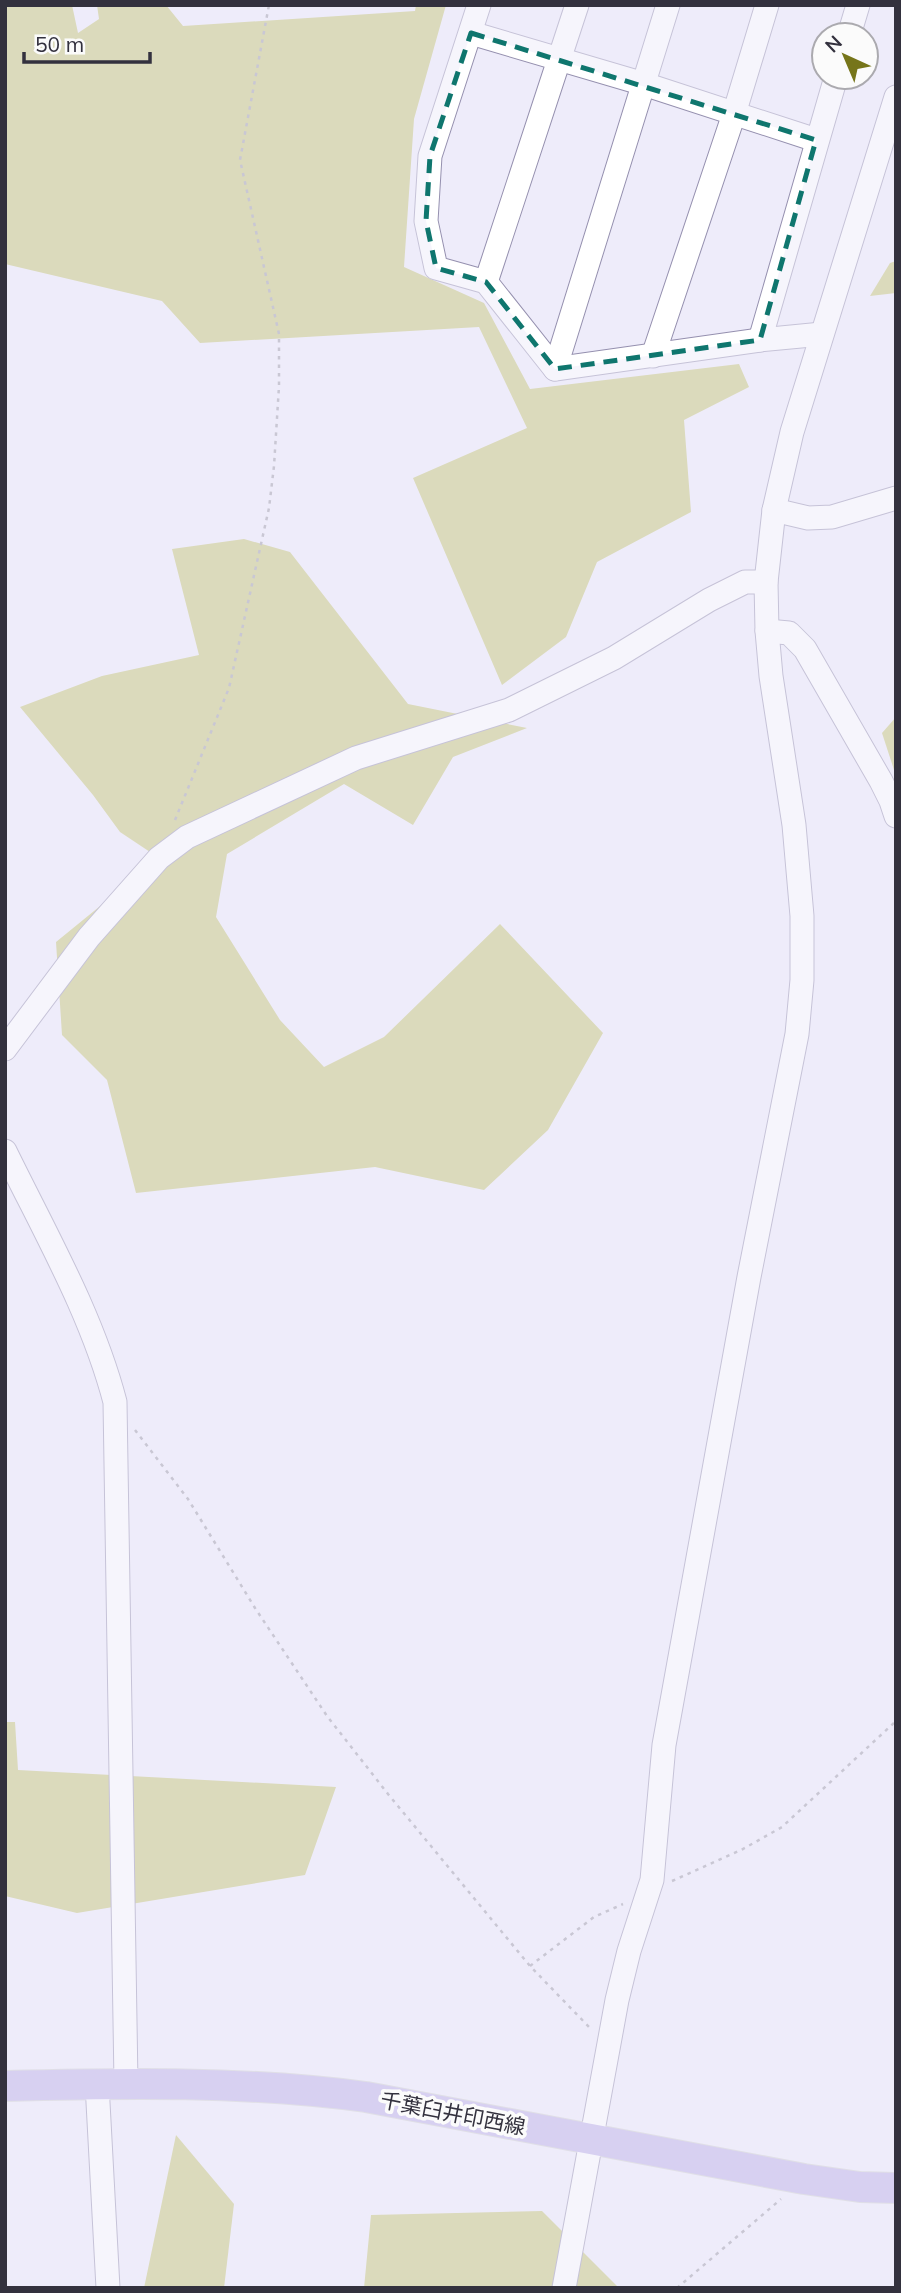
<svg xmlns="http://www.w3.org/2000/svg" width="901" height="2293" font-family="Mulish,'Noto Sans JP',sans-serif">
	<style>
		.forest { fill: #c3c372 }
		.lines { fill: none; stroke-linecap: round; stroke-linejoin: round }
		.minor-casing { stroke: #9590af; stroke-width: 25 }
		.major-casing { stroke: #ceced1; stroke-width: 32 }
		.path { stroke: #9b99a6; stroke-width: 2.5; stroke-dasharray: 3.5 5; stroke-linecap: butt }
		.minor { stroke: #fff; stroke-width: 23 }
		.major { stroke: #baade6; stroke-width: 30 }
		.marked { fill: none; stroke: #0f766e; stroke-width: 5; stroke-dasharray: 14 9; stroke-linejoin: round }
		.labels { text-anchor: middle; dominant-baseline: central; stroke-width: 7; stroke-linejoin: round; paint-order: stroke }
		.street-label { font-size: 21px; fill: #33313e; stroke: #fbfbfb }
	</style>
	<rect width="100%" height="100%" fill="#eeecfa"/>
	<!-- forest -->
	<g class="forest">
		<path d="M5 5H72L78 33 99 19 97 5H166L183 26 415 11 416 5H446L414 119 404 267 484 303 530 389 739 364 749 387 684 420 691 512 597 562 566 637 502 685 413 478 527 428 479 327 200 343 162 301 5 264Z"/>
		<path d="M896 261V293L870 296 890 263Z"/>
		<path d="M244 539 290 552 408 704 527 728 453 757 413 825 344 784 227 854 216 917 280 1020 324 1067 384 1037 500 924 603 1033 548 1130 484 1190 375 1167 136 1193 107 1080 62 1035 56 942 159 858 120 832 93 795 20 707 102 676 199 655 172 549Z"/>
		<path d="M896 717V776L882 733Z"/>
		<path d="M5 1722H15L18 1770 336 1787 305 1875 77 1913 5 1896Z"/>
		<path d="M176 2135 234 2204 224 2288H144Z"/>
		<path d="M542 2211 619 2288H364L371 2215Z"/>
	</g>
	<g class="lines">
		<defs>
			<g id="minor">
				<path d="M479 5 430 156 426 221 436 268 486 282 555 369 760 340 822 334"/>
				<path d="M471 33 644 84 816 140"/>
				<path d="M849 35 858 5"/>
				<path d="M486 282 577 5"/>
				<path d="M760 340 836 77"/>
				<path d="M653 356 734 114 767 5"/>
				<path d="M555 369 668 5"/>
				<path d="M774 510 808 518 832 517 896 498"/>
				<path d="M767 631 789 633 805 649 881 781 891 801 896 816"/>
				<path d="M5 1049 89 937 159 858 187 837 356 758 509 710 614 658 709 600 745 582H766"/>
				<path d="M5 1151C45 1233 92 1314 115 1402L126 2083"/>
				<path d="M97 2084 108 2288"/>
				<path d="M564 2288 617 2000 629 1951 652 1880 664 1745 749 1277 797 1034 802 980V916L794 825 771 676 767 631 766 582 774 510 792 432 896 97"/>
			</g>
			<path id="major" d="M5 2086C125 2083 246 2081 366 2097L804 2179 860 2187 896 2188"/>
		</defs>
		<!-- minor casing -->
		<use href="#minor" class="minor-casing"/>
		<!-- major casing -->
		<use href="#major" class="major-casing"/>
		<!-- path -->
		<g class="path">
			<path d="M175 820 229 688 269 508 274 466 279 386V334L240 160 269 5"/>
			<path d="M135 1430 188 1499 255 1608 327 1716 388 1794 530 1966 590 2028"/>
			<path d="M672 1881 743 1849 782 1827 896 1721"/>
			<path d="M530 1966 594 1917 623 1904"/>
			<path d="M677 2288 781 2199"/>
		</g>
		<!-- minor -->
		<use href="#minor" class="minor"/>
		<!-- major -->
		<use href="#major" class="major"/>
	</g>
	<!-- marked area -->
	<path d="M0 0H901V2293H0ZM471 33 816 140 760 340 555 369 486 282 436 268 426 221 430 156Z" fill="#eeecfa" fill-opacity=".55" fill-rule="evenodd"/>
	<path class="marked" d="M471 33 816 140 760 340 555 369 486 282 436 268 426 221 430 156Z"/>
	<g class="labels">
		<!-- street labels -->
		<g class="street-label">
			<text transform="translate(453 2113) rotate(11)">千葉臼井印西線</text>
		</g>
	</g>
	<!-- border -->
	<rect width="901" height="2293" fill="none" stroke="#33313e" stroke-width="14"/>
	<!-- north arrow -->
	<g transform="translate(845 56) rotate(316)"><circle r="33" fill="#fbfbfb" stroke="#abaaaf" stroke-width="2"/>
	<path d="M0-5L12 26L0 18L-12 26Z" fill="#76751a"/>
	<text y="-10" font-size="19" font-weight="bold" text-anchor="middle" fill="#33313e">N</text>
	</g>
	<!-- scale -->
	<path d="M24 52v10h126v-10" fill="none" stroke="#33313e" stroke-width="3.5"/>
	<text x="35" y="52" font-size="21" fill="#33313e" stroke="#fbfbfb" stroke-width="5" paint-order="stroke">50 m</text>
</svg>
